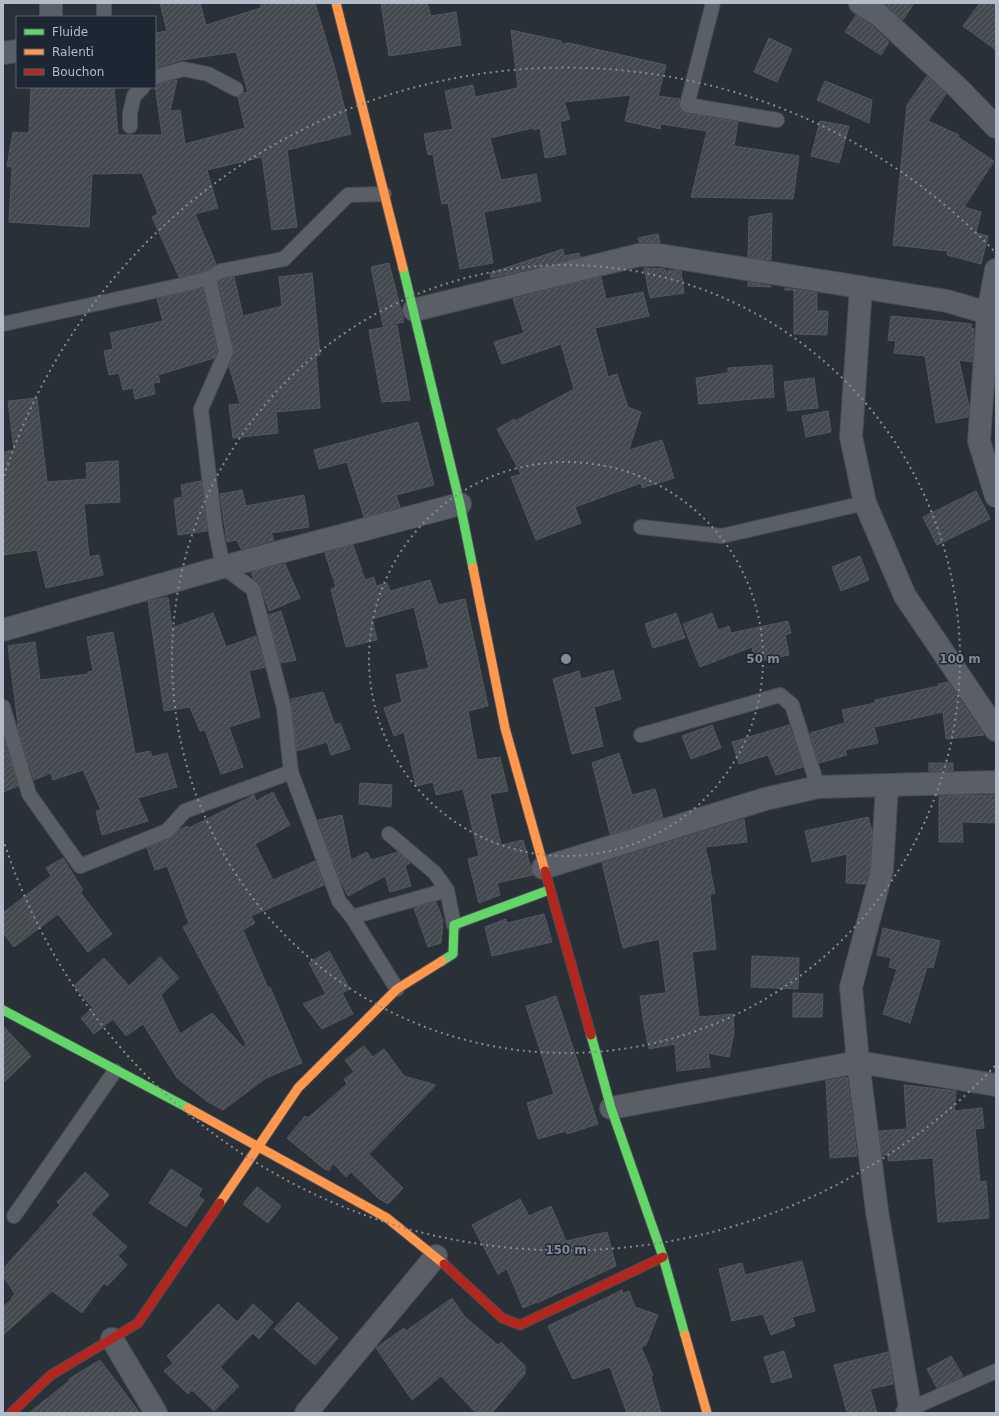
<svg xmlns="http://www.w3.org/2000/svg" width="999" height="1416" font-family="'DejaVu Sans',sans-serif">
	<style>
		.building { fill: url(#building-hatch); stroke: #52575f }
		.lines { fill: none; stroke-linecap: round; stroke-linejoin: round }
		.lane-casing { stroke: #484c53; stroke-width: 16 }
		.street-casing { stroke: #484c53; stroke-width: 24 }
		.fast-casing { stroke: #484c53; stroke-width: 11 }
		.slow-casing { stroke: #484c53; stroke-width: 11 }
		.jam-casing { stroke: #484c53; stroke-width: 11 }
		.lane { stroke: #5a5e66; stroke-width: 14 }
		.street { stroke: #5a5e66; stroke-width: 22 }
		.fast { stroke: #63d668; stroke-width: 9 }
		.slow { stroke: #ff974d; stroke-width: 9 }
		.jam { stroke: #b3261e; stroke-width: 9 }
		.ring { fill: none; stroke: #848b96; stroke-width: 2; stroke-dasharray: 2 4 }
		.centre { fill: #848b96; stroke: #1d2633; stroke-width: 2 }
		.ring-label { font-size: 12px; text-anchor: middle; font-weight: bold; fill: #848b96; stroke: #1d2633; stroke-width: 3; stroke-linejoin: round; paint-order: stroke }
	</style>
	<defs>
		<pattern id="building-hatch" width="6" height="6" patternUnits="userSpaceOnUse"><rect width="6" height="6" fill="#444950"/><path d="M-1 1l2-2M0 6l6-6M5 7l2-2" fill="none" stroke="#5d6168"/></pattern>
	</defs>
	<rect width="100%" height="100%" fill="#2a3038"/>
	<!-- building -->
	<g class="building">
		<path d="M160 3H200L206 25 261 8 260 3H315L335 69 351 134 287 150 297 227 272 230 262 157 207 170 218 208 195 214 216 264 206 270 179 277 152 217 158 214 142 173 92 174 89 227 9 222 12 167 7 166 13 132 29 133 31 87H114L118 135H162L155 85 177 80 170 111 180 110 185 144 245 128 238 97 243 93 248 92 236 52 181 60 155 68V33L167 31Z"/>
		<path d="M381 3H427L431 16 456 12 461 45 389 56Z"/>
		<path d="M883 3H914L903 20Z"/>
		<path d="M980 3H996V50L963 26Z"/>
		<path d="M856 15 871 25 889 42 881 55 845 32Z"/>
		<path d="M511 30 561 41 562 44 569 43 666 65 658 96 680 99 679 108 681 111 685 113 738 122 734 146 799 156 793 199 691 197 707 131 661 124 660 129 625 121 631 95 564 102 570 119 560 122 566 154 545 158 540 128 534 130 533 128 490 138 501 180 536 174 541 201 484 212 493 263 460 269 448 203 442 204 433 154 428 155 424 134 453 129 445 91 473 85 475 97 518 88Z"/>
		<path d="M769 38 792 49 777 82 754 72Z"/>
		<path d="M927 76 946 94 928 121 959 135 958 137 994 161 964 207 981 212 976 233 988 236 981 264 947 255 948 251 893 245 907 105Z"/>
		<path d="M825 81 872 100 869 123 817 100Z"/>
		<path d="M820 121 849 126 839 163 811 156Z"/>
		<path d="M772 213 771 260 748 257 749 217Z"/>
		<path d="M658 234 660 243 639 242 638 238Z"/>
		<path d="M563 249 564 256 579 253 580 257 491 278 490 273Z"/>
		<path d="M389 263 404 322 383 326 371 267Z"/>
		<path d="M644 268 665 269V271L675 270 681 271 684 293 650 298Z"/>
		<path d="M312 273 320 355 316 356 320 408 276 412 278 433 233 438 229 405 240 404 229 366 234 355V350L219 282 224 279 234 277 243 316 282 306 279 277Z"/>
		<path d="M601 277 606 299 643 292 649 316 595 328 608 377 617 374 628 407 641 412 629 450 662 440 674 478 642 488 641 483 575 507 581 523 536 540 511 477 521 474 497 429 514 419 515 421 574 389 561 344 502 364 494 342 524 333 513 299Z"/>
		<path d="M748 282 771 286V287L748 286Z"/>
		<path d="M203 288 217 351 214 358 158 375 160 382 153 383 155 394 135 399 133 388 123 390 119 373 109 375 104 351 113 349 110 333 163 321 157 299Z"/>
		<path d="M785 288 817 293V311H828L827 335 794 334V290H785Z"/>
		<path d="M891 316 972 324 971 328 974 329 972 362 959 360 969 407 968 417 936 423 925 356 894 353 896 341 888 340Z"/>
		<path d="M397 325 410 400 382 402 369 330Z"/>
		<path d="M772 365 774 397 699 404 696 378 728 373V368Z"/>
		<path d="M814 378 818 408 788 411 784 382Z"/>
		<path d="M37 398 47 482 87 479 86 463 118 461 120 502 84 504 89 557 99 555 103 575 46 588 37 550 3 555V452L14 450 8 401Z"/>
		<path d="M828 411 831 432 806 437 802 416Z"/>
		<path d="M418 422 434 485 396 495 400 507 364 517 347 462 319 469 314 450Z"/>
		<path d="M201 481 207 531 178 535 174 499 183 497 181 485Z"/>
		<path d="M242 490 246 506 304 495 309 527 271 533 274 540 241 549 237 540 227 542 220 494Z"/>
		<path d="M976 491 990 519 937 545 923 517Z"/>
		<path d="M353 545 365 580 374 577 376 586 387 583 390 591 430 580 438 605 465 599 488 706 468 711 477 760 500 757 508 791 490 794 501 845 523 840 533 875 497 883 500 895 479 903 468 859 479 856 463 789 436 795 433 782 416 786 404 732 394 736 384 708 402 702 396 675 429 668 414 607 372 619 377 640 346 647 331 589 336 587 325 553Z"/>
		<path d="M860 556 869 580 841 591 832 567Z"/>
		<path d="M285 564 300 598 269 611 261 587 254 580 251 572Z"/>
		<path d="M168 597 172 628 213 613 226 647 256 636 265 667 249 671 260 717 229 727 243 767 221 774 205 730 200 731 190 707 164 711 148 601Z"/>
		<path d="M281 611 296 660 281 663 268 615Z"/>
		<path d="M676 613 685 638 653 648 645 624Z"/>
		<path d="M712 613 718 630 729 626 731 633 788 621 791 633 785 635 789 655 755 662 752 647 700 667 683 624Z"/>
		<path d="M113 632 135 754 150 751 152 757 167 753 177 787 138 798 148 821 102 835 96 811 101 810 83 770 53 780 51 773 34 780 17 725 18 724 8 646 35 642 40 680 88 674V672L93 671 87 637Z"/>
		<path d="M613 670 621 699 594 707 603 746 572 754 553 679 579 671 581 679Z"/>
		<path d="M948 682 984 735 946 739 943 712 874 727 878 743 845 750 847 755 819 763 810 733 845 723 842 710 875 703V700L938 686V684Z"/>
		<path d="M323 692 335 725 340 723 350 749 331 755 327 742 297 751 291 699Z"/>
		<path d="M712 725 721 748 691 759 682 736Z"/>
		<path d="M789 725 803 767 776 775 768 755 739 764 732 742Z"/>
		<path d="M3 737 18 786 3 792Z"/>
		<path d="M619 753 632 795 655 789 663 818 610 834 592 763Z"/>
		<rect x="929" y="763" width="24" height="8"/>
		<path d="M360 783 392 785 391 807 359 804Z"/>
		<path d="M273 792 290 825 255 844 273 880 315 861 324 885 251 916 255 923 243 930 268 988 270 987 302 1063 266 1078 223 1110 208 1102 177 1078 143 1024 126 1036 113 1019 94 1034 81 1018 93 1008 74 986 104 958 129 986 160 957 179 978 161 995 180 1034 212 1013 243 1047 246 1044 183 927 189 923 167 866 155 870 147 848 170 839 180 829 188 826 189 828 254 795 256 801Z"/>
		<path d="M996 795V823L962 822 963 842H939V796Z"/>
		<path d="M342 815 351 860 367 852 371 860 398 852 410 863 405 866 411 886 390 892 385 876 348 896 340 880 318 820Z"/>
		<path d="M868 817 872 831 870 868 865 884 846 883 847 854 812 862 805 831Z"/>
		<path d="M744 819 747 842 705 847 711 870H710L715 893 710 895 716 949 692 952 699 1017 733 1014 734 1033 729 1057 708 1053 710 1067 677 1071 675 1044 649 1049 644 1025 640 996 666 993 659 939 623 948 602 863Z"/>
		<path d="M63 858 83 890 80 892 112 934 88 952 58 914 14 947 3 933V913L51 876 46 868Z"/>
		<path d="M436 902 443 921 441 943 428 947 414 908Z"/>
		<path d="M544 914 552 942 492 956 485 927 506 919 507 923Z"/>
		<path d="M883 928 940 941 933 968 927 967 910 1023 883 1014 897 969 889 967 891 958 877 955Z"/>
		<path d="M329 951 350 989 342 993 353 1014 322 1029 303 1004 326 994 309 963Z"/>
		<path d="M752 956 799 958 798 989 751 987Z"/>
		<path d="M793 993 823 994 822 1017H793Z"/>
		<path d="M556 996 598 1124 567 1134 566 1131 538 1139 527 1103 554 1094 526 1006Z"/>
		<path d="M3 1026 31 1056 3 1083Z"/>
		<path d="M364 1046 373 1057 384 1049 404 1076 436 1085 369 1154 403 1188 388 1204 378 1198 351 1172 346 1177 333 1163 329 1171 323 1168 287 1138 305 1116 308 1118 347 1084 344 1079 354 1072 345 1060Z"/>
		<path d="M847 1077 857 1156 830 1158 826 1081Z"/>
		<path d="M904 1085 956 1091 954 1111 982 1108 984 1128 975 1129 980 1182 986 1181 989 1218 938 1222 933 1158 888 1161V1155H882L879 1131 907 1129Z"/>
		<path d="M171 1169 202 1189 198 1196 204 1200 186 1227 149 1203Z"/>
		<path d="M85 1172 109 1195 91 1214 127 1247 118 1256 127 1265 107 1286 104 1283 82 1313 52 1291 3 1335V1307L12 1299 11 1298 15 1294 3 1276V1269L60 1205 57 1202Z"/>
		<path d="M257 1187 281 1206 268 1223 243 1204Z"/>
		<path d="M520 1199 529 1216 551 1206 566 1241 607 1232 616 1266 537 1303V1302L523 1308 507 1269 498 1274 472 1225Z"/>
		<path d="M802 1261 815 1311 792 1317 795 1326 771 1335 763 1314 732 1321 719 1269 742 1263 745 1275Z"/>
		<path d="M622 1290 623 1294 629 1291 635 1307 658 1315 646 1345 641 1347 653 1375 651 1377 661 1413H627L610 1367 573 1379 548 1326Z"/>
		<path d="M452 1298 464 1316 498 1345 501 1342 525 1366V1374L492 1413H476L441 1376 412 1400 376 1348 404 1328 406 1331Z"/>
		<path d="M298 1302 338 1338 315 1365 274 1329Z"/>
		<path d="M218 1304 237 1322 253 1304 273 1322 259 1339 253 1333 220 1367 239 1386 214 1411 192 1390 188 1394 164 1371 173 1363 167 1356Z"/>
		<path d="M784 1351 792 1377 772 1383 764 1357Z"/>
		<path d="M888 1352 893 1384 870 1389 877 1413H847L834 1365Z"/>
		<path d="M951 1356 963 1376 937 1388 927 1369Z"/>
		<path d="M100 1360 140 1413H29L70 1380 69 1379Z"/>
	</g>
	<g class="lines">
		<defs>
			<g id="lane">
				<path d="M713 3 687 105 777 120"/>
				<path d="M104 17V3"/>
				<path d="M155 77 183 69 208 74 236 89"/>
				<path d="M130 126V113L134 96 143 87"/>
				<path d="M209 278 226 352 201 409 215 527 223 567 253 589 284 708 291 772 339 901 352 917 397 989"/>
				<path d="M3 324 182 285 209 278 221 271 284 259 348 195 384 194"/>
				<path d="M641 527 722 536 865 503"/>
				<path d="M3 707 29 794 80 866 167 831 185 811 291 772"/>
				<path d="M641 735 780 695 792 705 818 787"/>
				<path d="M389 834 435 873 447 890 454 925"/>
				<path d="M352 917 447 890"/>
				<path d="M14 1216 115 1071"/>
				<path d="M903 1412 996 1371"/>
			</g>
			<g id="street">
				<path d="M860 3 879 15 958 88 996 127"/>
				<path d="M51 17V3"/>
				<path d="M3 53 17 51"/>
				<path d="M996 270 988 313 979 441 996 496"/>
				<path d="M861 287 851 437 865 503 905 596 996 730"/>
				<path d="M414 310 639 255H659L947 301 988 313"/>
				<path d="M3 630 223 567 460 504"/>
				<path d="M887 785 882 870 851 987 858 1062 877 1211 911 1413"/>
				<path d="M543 868 765 799 818 787 996 782"/>
				<path d="M611 1108 858 1062 996 1085"/>
				<path d="M112 1339 156 1413"/>
				<path d="M306 1413 436 1256"/>
			</g>
			<g id="fast">
				<path d="M403 268 460 504 473 568"/>
				<path d="M442 961 453 954 454 925 549 890"/>
				<path d="M3 1010 188 1108"/>
				<path d="M591 1035 611 1108 663 1257 685 1335"/>
			</g>
			<g id="slow">
				<path d="M336 3 403 268"/>
				<path d="M473 568 505 728 545 871"/>
				<path d="M188 1108 387 1218 444 1264"/>
				<path d="M220 1203 298 1088 397 989 442 961"/>
				<path d="M685 1335 707 1413"/>
			</g>
			<g id="jam">
				<path d="M545 871 591 1035"/>
				<path d="M444 1264 502 1318 520 1325 663 1257"/>
				<path d="M11 1413 51 1375 138 1323 220 1203"/>
			</g>
		</defs>
		<!-- lane casing -->
		<use href="#lane" class="lane-casing"/>
		<!-- street casing -->
		<use href="#street" class="street-casing"/>
		<!-- fast casing -->
		<use href="#fast" class="fast-casing"/>
		<!-- slow casing -->
		<use href="#slow" class="slow-casing"/>
		<!-- jam casing -->
		<use href="#jam" class="jam-casing"/>
		<!-- lane -->
		<use href="#lane" class="lane"/>
		<!-- street -->
		<use href="#street" class="street"/>
		<!-- fast -->
		<use href="#fast" class="fast"/>
		<!-- slow -->
		<use href="#slow" class="slow"/>
		<!-- jam -->
		<use href="#jam" class="jam"/>
	</g>
	<!-- distance rings -->
	<g class="ring">
		<circle cx="566" cy="659" r="197"/>
		<circle cx="566" cy="659" r="394"/>
		<path d="M995 1066A591 591 0 0 1 4 842M4 476A591 591 0 0 1 995 252"/>
	</g>
	<circle cx="566" cy="659" r="6" class="centre"/>
	<g class="ring-label">
		<text x="763" y="663">50 m</text>
		<text x="960" y="663">100 m</text>
		<text x="566" y="1254">150 m</text>
	</g>
	<!-- border -->
	<rect width="999" height="1416" fill="none" stroke="#b4bcc9" stroke-width="8"/>
	<!-- legend -->
	<rect x="16" y="16" width="140" height="72" fill="#1d2633" stroke="#59626f"/>
	<rect x="24" y="29" width="20" height="6" fill="#63d668" stroke="#59626f"/>
	<text x="52" y="36" font-size="12" fill="#b4bcc9">Fluide</text>
	<rect x="24" y="49" width="20" height="6" fill="#ff974d" stroke="#59626f"/>
	<text x="52" y="56" font-size="12" fill="#b4bcc9">Ralenti</text>
	<rect x="24" y="69" width="20" height="6" fill="#b3261e" stroke="#59626f"/>
	<text x="52" y="76" font-size="12" fill="#b4bcc9">Bouchon</text>
</svg>
